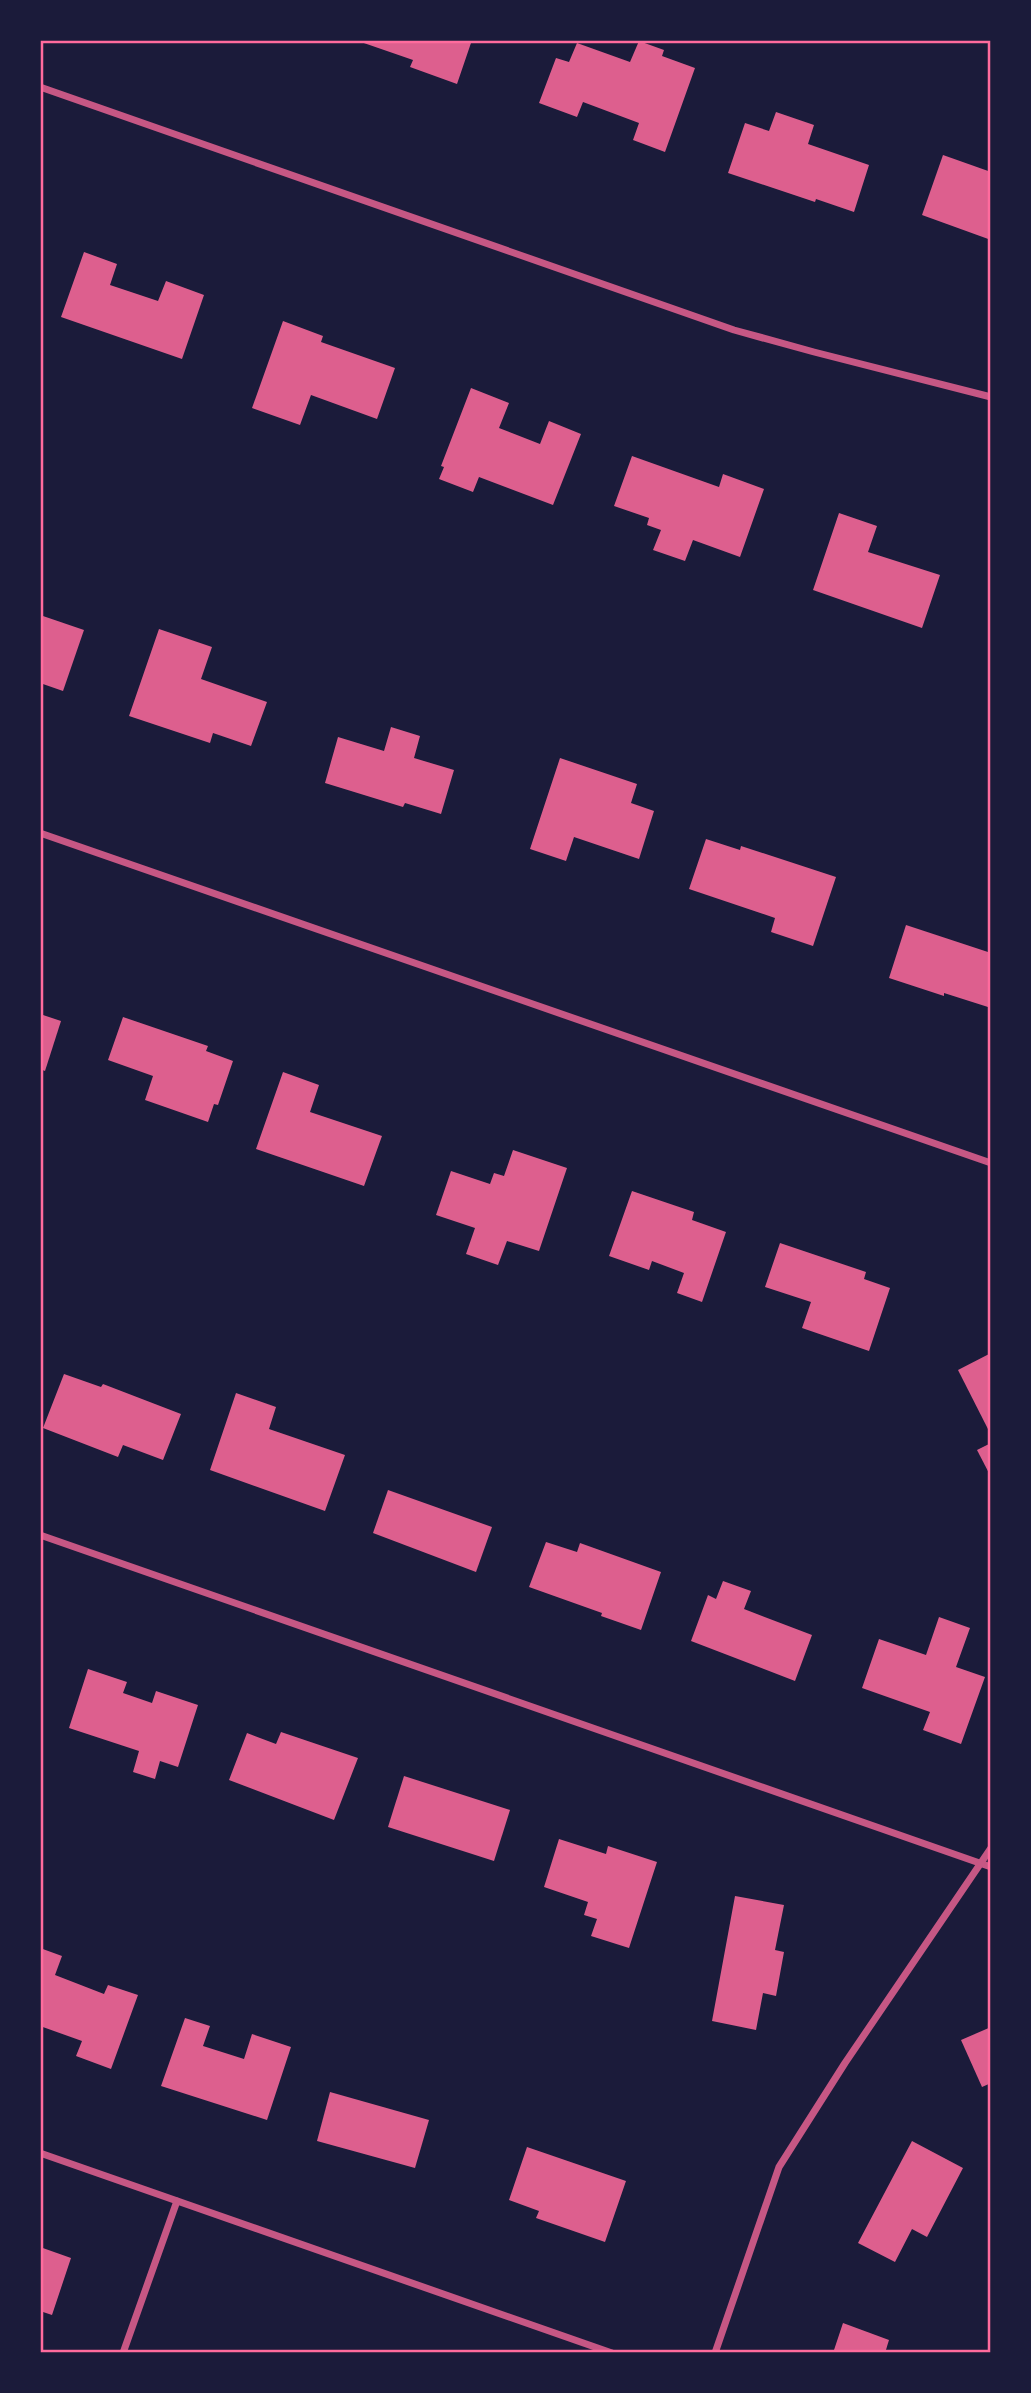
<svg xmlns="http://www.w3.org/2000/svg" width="1031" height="2393" font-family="Raleway,sans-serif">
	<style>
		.building { fill: #dd5f8e }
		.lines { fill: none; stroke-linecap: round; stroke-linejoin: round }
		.minor { stroke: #c65784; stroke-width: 7 }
		.neatline { fill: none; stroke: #ff6b9d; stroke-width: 2.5 }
	</style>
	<rect width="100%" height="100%" fill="#1b1b3a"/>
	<!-- building -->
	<g class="building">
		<path d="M472 40 457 84 410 67 413 60 358 41Z"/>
		<path d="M639 41 664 50 662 56 695 68 665 152 633 140 639 123 583 102 577 117 539 103 556 58 569 62 577 43 630 62Z"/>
		<path d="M776 112 814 125 808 144 869 165 854 212 816 199 815 202 728 173 745 123 769 131Z"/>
		<path d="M943 155 991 172V240L922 215Z"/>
		<path d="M84 252 117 264 110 285 158 301 166 281 204 295 182 359 61 317Z"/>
		<path d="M283 321 323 336 321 342 395 368 377 419 311 395 300 425 252 408Z"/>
		<path d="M471 388 509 403 499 428 540 444 549 421 581 434 553 505 479 477 473 492 439 479 444 467 441 466Z"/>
		<path d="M632 456 719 487 723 474 764 489 740 557 693 540 685 561 653 550 661 530 647 525 649 518 614 506Z"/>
		<path d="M839 513 877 526 868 552 940 575 922 628 813 590Z"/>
		<path d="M40 615 84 630 63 691 40 683Z"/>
		<path d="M159 629 212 647 201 679 267 702 251 746 213 733 210 743 129 716Z"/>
		<path d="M391 727 420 736 414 758 454 770 441 814 405 803 403 807 325 783 338 737 384 751Z"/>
		<path d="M560 758 637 784 631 803 654 811 639 859 574 837 566 861 530 849Z"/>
		<path d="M706 839 740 850 741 846 836 877 813 946 771 932 775 918 689 889Z"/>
		<path d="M906 925 991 953V998L988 1007 944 993V996L889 978Z"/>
		<path d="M40 1014 61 1021 45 1071 40 1069Z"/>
		<path d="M123 1017 208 1046 206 1051 233 1061 218 1105 214 1104 208 1122 145 1100 153 1076 108 1060Z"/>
		<path d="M283 1072 319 1085 310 1112 382 1136 364 1186 256 1149Z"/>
		<path d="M513 1150 567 1168 539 1251 507 1241 498 1265 466 1254 475 1228 436 1215 451 1171 490 1184 494 1173 504 1176Z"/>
		<path d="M632 1191 694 1212 692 1220 726 1232 702 1302 677 1293 684 1273 652 1261 649 1270 609 1256Z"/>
		<path d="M780 1243 866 1272 864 1279 890 1288 869 1351 802 1328 811 1302 765 1287Z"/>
		<path d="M991 1353V1435L958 1370Z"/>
		<path d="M64 1374 101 1387 103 1384 181 1414 163 1460 123 1445 118 1457 43 1428Z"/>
		<path d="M236 1393 276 1407 269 1429 345 1455 325 1511 210 1470Z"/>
		<path d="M991 1443V1477L977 1450Z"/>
		<path d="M388 1490 492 1527 476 1572 373 1533Z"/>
		<path d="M546 1542 577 1552 580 1543 661 1572 641 1630 601 1616 602 1613 529 1587Z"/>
		<path d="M723 1581 751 1591 744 1609 812 1635 795 1681 691 1641 708 1595 716 1599Z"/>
		<path d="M939 1617 970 1628 956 1667 985 1677 961 1744 923 1730 930 1712 862 1688 879 1639 926 1655Z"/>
		<path d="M88 1669 127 1682 123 1693 152 1703 156 1691 198 1705 178 1767 160 1761 155 1779 133 1772 139 1751 69 1728Z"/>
		<path d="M281 1732 358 1758 334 1820 229 1780 247 1733 276 1744Z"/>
		<path d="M404 1776 510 1810 494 1861 388 1827Z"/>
		<path d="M559 1839 606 1854 608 1846 657 1862 629 1948 591 1936 597 1919 584 1915 588 1902 544 1887Z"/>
		<path d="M735 1896 784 1905 775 1950 784 1952 776 1996 763 1993 756 2030 712 2021Z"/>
		<path d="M40 1948 62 1956 55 1975 104 1994 108 1985 138 1995 111 2069 76 2056 82 2041 40 2026Z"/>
		<path d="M185 2018 210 2026 203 2046 244 2059 252 2034 291 2047 267 2120 161 2086Z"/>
		<path d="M991 2027V2083L982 2087 961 2040Z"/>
		<path d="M330 2092 429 2120 415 2168 317 2141Z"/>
		<path d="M912 2141 963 2168 927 2237 912 2229 895 2262 858 2243Z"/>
		<path d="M527 2147 626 2181 605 2242 536 2218 539 2211 509 2200Z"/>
		<path d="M40 2247 71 2258 52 2315 40 2311Z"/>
		<path d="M843 2323 889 2340 885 2353H833Z"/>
	</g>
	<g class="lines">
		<!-- minor -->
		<g class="minor">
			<path d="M40 87 734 330 814 352 991 397"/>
			<path d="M40 833 991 1163"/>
			<path d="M40 1535 991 1867"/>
			<path d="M40 2153 612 2353"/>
			<path d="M123 2353 177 2201"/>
			<path d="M715 2353 779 2167 845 2063 991 1848"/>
		</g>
	</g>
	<!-- border -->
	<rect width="1031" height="2393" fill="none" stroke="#1b1b3a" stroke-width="84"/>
	<rect x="42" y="42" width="947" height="2309" class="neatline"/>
</svg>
